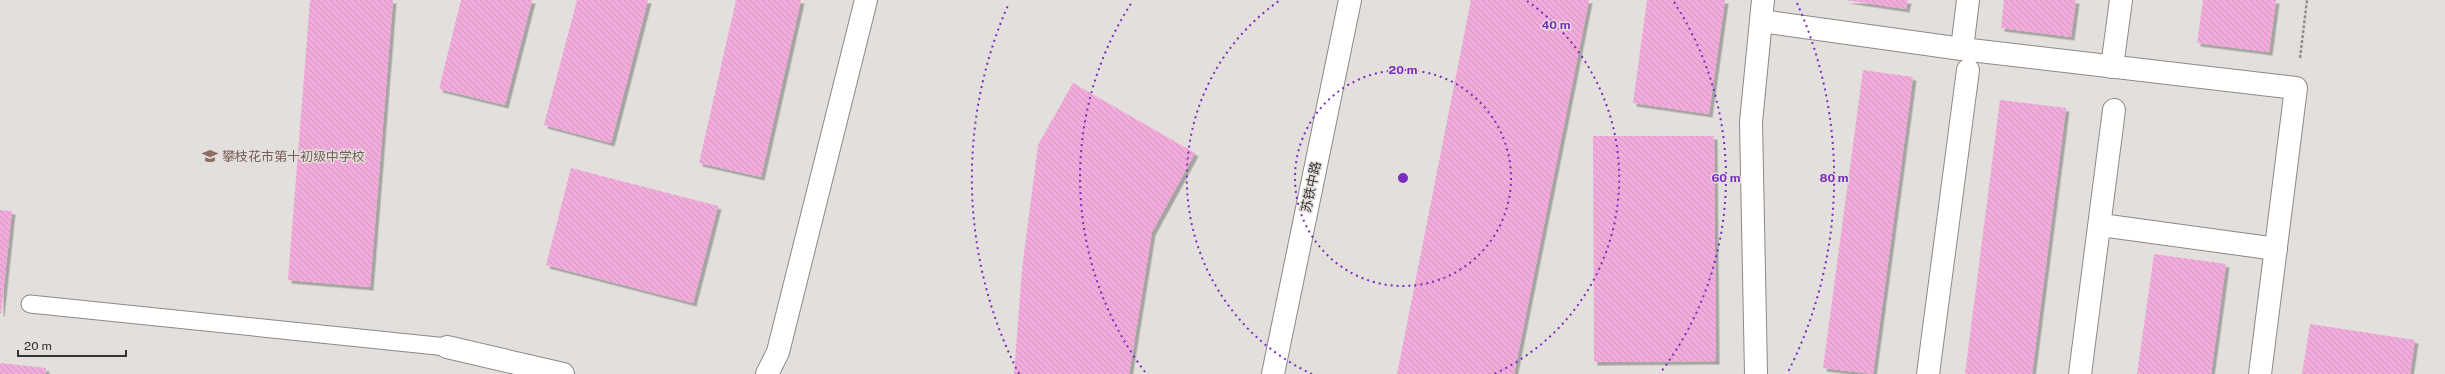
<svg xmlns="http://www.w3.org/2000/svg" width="2445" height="374" font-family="'Public Sans','Noto Sans SC',sans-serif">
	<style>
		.building { fill: url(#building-back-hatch); filter: url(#shadow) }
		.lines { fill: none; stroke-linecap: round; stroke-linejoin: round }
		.service-casing { stroke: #8d8987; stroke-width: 19 }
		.minor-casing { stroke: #8d8987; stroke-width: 24 }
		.trunk-casing { stroke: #8d8987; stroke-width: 24 }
		.path { stroke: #908d8c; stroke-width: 2.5; stroke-dasharray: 3 2; stroke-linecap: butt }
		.service { stroke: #fff; stroke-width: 17 }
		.minor { stroke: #fff; stroke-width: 22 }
		.trunk { stroke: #fff; stroke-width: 22 }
		.ring { fill: none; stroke: #7b2cbf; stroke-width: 2; stroke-dasharray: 2 4 }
		.labels { text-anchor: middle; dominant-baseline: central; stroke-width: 3; stroke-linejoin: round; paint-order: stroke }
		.education-label { font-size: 13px; fill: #785e54; stroke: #e3dfdd; text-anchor: start }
		.street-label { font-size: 13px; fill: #343332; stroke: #e3dfdd }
		.centre { fill: #7b2cbf; stroke: #e3dfdd; stroke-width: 2 }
		.ring-label { font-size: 12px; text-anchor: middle; font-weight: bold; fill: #7b2cbf; stroke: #e3dfdd; stroke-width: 3; stroke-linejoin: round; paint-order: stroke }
	</style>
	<defs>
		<pattern id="building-back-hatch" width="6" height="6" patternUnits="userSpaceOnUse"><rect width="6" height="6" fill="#f2acdc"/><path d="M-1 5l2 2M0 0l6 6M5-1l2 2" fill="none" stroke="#d094bd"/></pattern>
		<filter id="shadow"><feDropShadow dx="3.5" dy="3.5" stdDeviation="0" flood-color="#0004"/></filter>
	</defs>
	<rect width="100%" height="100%" fill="#e3dfdd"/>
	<!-- building -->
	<g class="building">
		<path d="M310 0H393L370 287 288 280Z"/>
		<path d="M461 0H532L505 105 439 89Z"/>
		<path d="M577 0H648L611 143 544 125Z"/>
		<path d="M736 0H801L761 177 699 163Z"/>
		<path d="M1471 0H1589L1514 374H1397Z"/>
		<path d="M1647 0H1725L1709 114 1633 103Z"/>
		<path d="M1845 0H1908L1906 9Z"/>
		<path d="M2004 0H2076L2071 37 2001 28Z"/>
		<path d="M2203 0H2276L2269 52 2197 43Z"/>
		<path d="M1863 70 1913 77 1873 374 1823 368Z"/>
		<path d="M1073 83 1195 153 1152 232 1129 374H1014L1022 269 1038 145Z"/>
		<path d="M2000 100 2066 108 2032 374H1965Z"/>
		<path d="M1593 136H1714L1716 361 1594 362Z"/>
		<path d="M571 168 718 206 693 303 546 265Z"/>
		<path d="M0 210 12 211 1 313H0Z"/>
		<path d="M2154 254 2226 264 2211 374H2137Z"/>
		<path d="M2310 324 2415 340 2410 374H2302Z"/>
		<path d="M0 363 46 368 45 374H0Z"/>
	</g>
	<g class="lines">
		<defs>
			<path id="service" d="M30 304 447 347"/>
			<g id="minor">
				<path d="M1761 21 1962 49 2296 88 2260 374"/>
				<path d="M1962 49 1968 0"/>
				<path d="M2112 67 2121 0"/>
				<path d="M2101 225 2276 249"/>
				<path d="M447 347 563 374"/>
				<path d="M767 374 778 352 866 0"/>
				<path d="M1756 374 1751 122 1763 0"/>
				<path d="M1928 374 1968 70"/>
				<path d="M2080 374 2114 110"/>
			</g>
			<path id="trunk" d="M1273 374 1350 0"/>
		</defs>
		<!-- service casing -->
		<use href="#service" class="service-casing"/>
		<!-- minor casing -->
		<use href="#minor" class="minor-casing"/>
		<!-- trunk casing -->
		<use href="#trunk" class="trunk-casing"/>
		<!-- path -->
		<path class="path" d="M2300 58 2307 0"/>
		<!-- service -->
		<use href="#service" class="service"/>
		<!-- minor -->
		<use href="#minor" class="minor"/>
		<!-- trunk -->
		<use href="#trunk" class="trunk"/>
	</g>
	<!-- distance rings -->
	<g class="ring">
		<circle cx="1403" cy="178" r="108"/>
		<path d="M1312 374A216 216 0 0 1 1279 1M1527 1A216 216 0 0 1 1494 374"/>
		<path d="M1145 372A323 323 0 0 1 1132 2M1674 2A323 323 0 0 1 1661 372"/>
		<path d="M1019 374A431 431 0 0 1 1009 3M1797 3A431 431 0 0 1 1787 374"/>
	</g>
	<!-- icons -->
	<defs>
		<symbol id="school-bare" viewBox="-9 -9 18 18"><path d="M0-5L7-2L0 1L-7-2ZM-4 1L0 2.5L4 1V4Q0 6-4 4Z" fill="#8d6e63" stroke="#e3dfdd" stroke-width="2.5" paint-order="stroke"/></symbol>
	</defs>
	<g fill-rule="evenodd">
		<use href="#school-bare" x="199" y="145" width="22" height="22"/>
	</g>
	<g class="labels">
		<!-- education labels -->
		<g class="education-label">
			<text x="222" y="156">攀枝花市第十初级中学校</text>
		</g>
		<!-- street labels -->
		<g class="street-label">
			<text transform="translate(1311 187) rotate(-78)">苏铁中路</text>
		</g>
	</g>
	<circle cx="1403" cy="178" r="6" class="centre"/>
	<g class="ring-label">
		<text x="1556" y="29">40 m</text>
		<text x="1403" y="74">20 m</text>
		<text x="1726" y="182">60 m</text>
		<text x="1834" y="182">80 m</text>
	</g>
	<!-- scale -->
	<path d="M18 350v6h108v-6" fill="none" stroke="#343332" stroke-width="2"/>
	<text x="24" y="350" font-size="12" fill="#343332" stroke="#e3dfdd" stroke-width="3" paint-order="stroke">20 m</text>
</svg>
